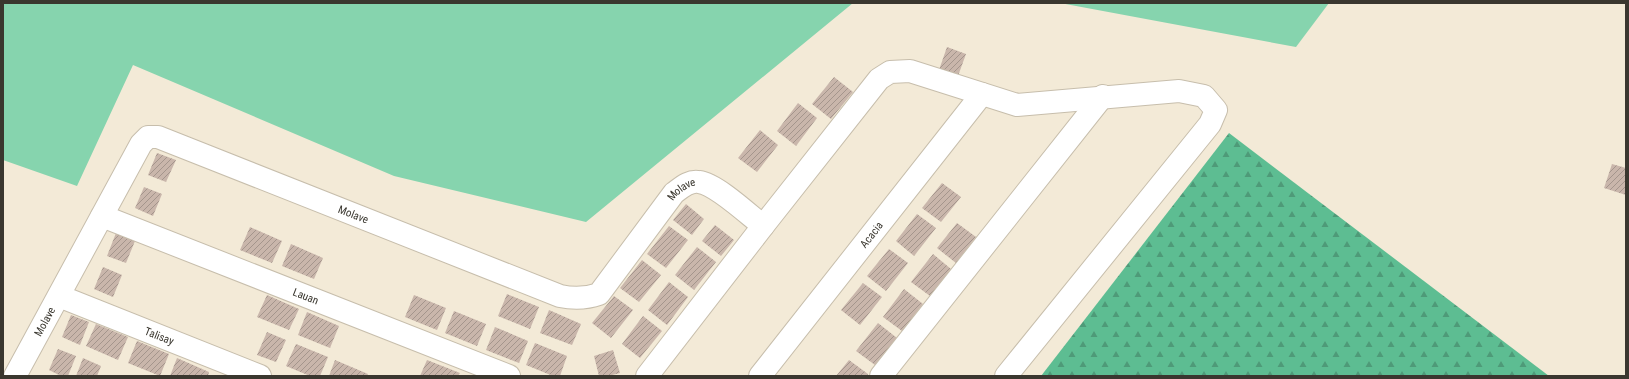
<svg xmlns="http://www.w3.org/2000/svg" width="1629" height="379" font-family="'Roboto Condensed',sans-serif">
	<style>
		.green { fill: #86d4ae }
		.forest { fill: url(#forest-firs) }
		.building { fill: url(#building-hatch) }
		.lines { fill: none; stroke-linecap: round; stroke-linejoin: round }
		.street-casing { stroke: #c7beac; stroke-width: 24 }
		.street { stroke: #fff; stroke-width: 22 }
		.labels { text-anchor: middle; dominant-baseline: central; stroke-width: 3.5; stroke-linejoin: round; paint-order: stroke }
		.street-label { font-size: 11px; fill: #3a372f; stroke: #fff7e8 }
	</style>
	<defs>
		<pattern id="forest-firs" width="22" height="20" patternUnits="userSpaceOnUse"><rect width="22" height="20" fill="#5dbd92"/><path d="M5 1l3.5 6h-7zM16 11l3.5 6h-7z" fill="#4e9a78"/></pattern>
		<pattern id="building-hatch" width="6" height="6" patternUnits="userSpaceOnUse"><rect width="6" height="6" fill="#c9b6ab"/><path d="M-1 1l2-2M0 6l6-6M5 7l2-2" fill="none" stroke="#a4958c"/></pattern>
	</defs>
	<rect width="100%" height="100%" fill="#f3ead7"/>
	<!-- green -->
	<g class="green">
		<path d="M3 3H853L586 222 394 176 133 65 77 186 3 160Z"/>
		<path d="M1060 3H1329L1296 47Z"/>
	</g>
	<!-- forest -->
	<path class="forest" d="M1229 133 1549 376H1041Z"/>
	<!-- building -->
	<g class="building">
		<path d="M947 47 966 54 958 76 939 70Z"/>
		<path d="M834 77 853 92 831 119 812 104Z"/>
		<path d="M798 103 817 118 796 146 777 131Z"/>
		<path d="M760 130 778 145 757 172 738 158Z"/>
		<path d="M157 153 176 160 166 182 148 175Z"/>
		<path d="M1612 164 1626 168V195L1604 188Z"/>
		<path d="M942 183 961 197 941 222 922 208Z"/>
		<path d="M144 187 162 194 153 216 135 208Z"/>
		<path d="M686 204 704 219 692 235 673 220Z"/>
		<path d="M917 214 936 228 914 256 896 241Z"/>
		<path d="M957 223 976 237 956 263 937 248Z"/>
		<path d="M715 225 734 240 721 256 702 241Z"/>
		<path d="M669 226 688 240 666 268 647 254Z"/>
		<path d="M250 227 282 241 272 263 240 250Z"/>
		<path d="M116 233 135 241 126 263 107 256Z"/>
		<path d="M291 244 323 258 314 279 282 266Z"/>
		<path d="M697 247 716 262 694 290 675 275Z"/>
		<path d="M889 249 908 263 886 291 867 276Z"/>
		<path d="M933 254 951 269 930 296 911 282Z"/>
		<path d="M642 260 661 275 639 302 620 288Z"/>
		<path d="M103 267 122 275 113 297 94 289Z"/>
		<path d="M669 282 688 297 667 325 648 310Z"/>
		<path d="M863 283 882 297 860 325 841 310Z"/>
		<path d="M904 289 923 304 902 331 883 317Z"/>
		<path d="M507 294 539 307 530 329 498 316Z"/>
		<path d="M267 295 299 309 289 330 257 317Z"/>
		<path d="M414 295 446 308 437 330 405 317Z"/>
		<path d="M614 296 633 310 611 338 592 323Z"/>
		<path d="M549 310 581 324 572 345 540 333Z"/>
		<path d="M454 311 486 324 477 346 445 333Z"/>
		<path d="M307 312 339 326 330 348 298 335Z"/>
		<path d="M71 315 89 322 80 345 62 337Z"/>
		<path d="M643 316 662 331 640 358 622 344Z"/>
		<path d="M878 323 897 338 875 365 856 351Z"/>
		<path d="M96 324 128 337 118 360 86 346Z"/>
		<path d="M495 327 528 341 519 363 486 350Z"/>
		<path d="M267 332 286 340 276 362 257 355Z"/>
		<path d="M137 341 169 354 160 376 128 363Z"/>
		<path d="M535 343 567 356 560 376H553L526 365Z"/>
		<path d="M296 344 328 357 320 376H310L286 366Z"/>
		<path d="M58 349 76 356 68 376H61L49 370Z"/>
		<path d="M613 350 620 373 608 376H599L594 356Z"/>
		<path d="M83 358 101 366 97 376H76Z"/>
		<path d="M177 358 209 372 208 376H170Z"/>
		<path d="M335 360 368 374 367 376H329Z"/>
		<path d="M427 360 460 373 458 376H420Z"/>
		<path d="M849 360 868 374 867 376H836Z"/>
	</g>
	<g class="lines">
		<defs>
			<g id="street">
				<path id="s1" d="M102 216 509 376"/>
				<path id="s2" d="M59 296 260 376"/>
				<path id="s3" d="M15 376 141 144 148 137H158L560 296C574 299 585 299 599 294L674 193C681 188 689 180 699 182 716 184 748 214 763 226"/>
				<path d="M647 376 763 226 879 79 890 72 910 71 1017 105 1179 91 1204 96 1216 110 1210 124 1006 376"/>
				<path id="s4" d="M760 376 982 94"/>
				<path d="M881 376 1103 96"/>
			</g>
		</defs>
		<!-- street casing -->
		<use href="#street" class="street-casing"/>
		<!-- street -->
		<use href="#street" class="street"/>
	</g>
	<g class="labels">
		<!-- street labels -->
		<g class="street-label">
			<text stroke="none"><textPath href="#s3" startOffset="890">Molave</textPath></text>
			<text stroke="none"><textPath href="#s3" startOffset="494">Molave</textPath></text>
			<text stroke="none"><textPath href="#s4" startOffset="180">Acacia</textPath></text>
			<text stroke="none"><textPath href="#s1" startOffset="219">Lauan</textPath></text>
			<text stroke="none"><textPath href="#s3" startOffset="62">Molave</textPath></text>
			<text stroke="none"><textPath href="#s2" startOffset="108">Talisay</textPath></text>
		</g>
	</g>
	<!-- border -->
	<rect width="1629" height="379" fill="none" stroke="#3a372f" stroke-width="8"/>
</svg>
